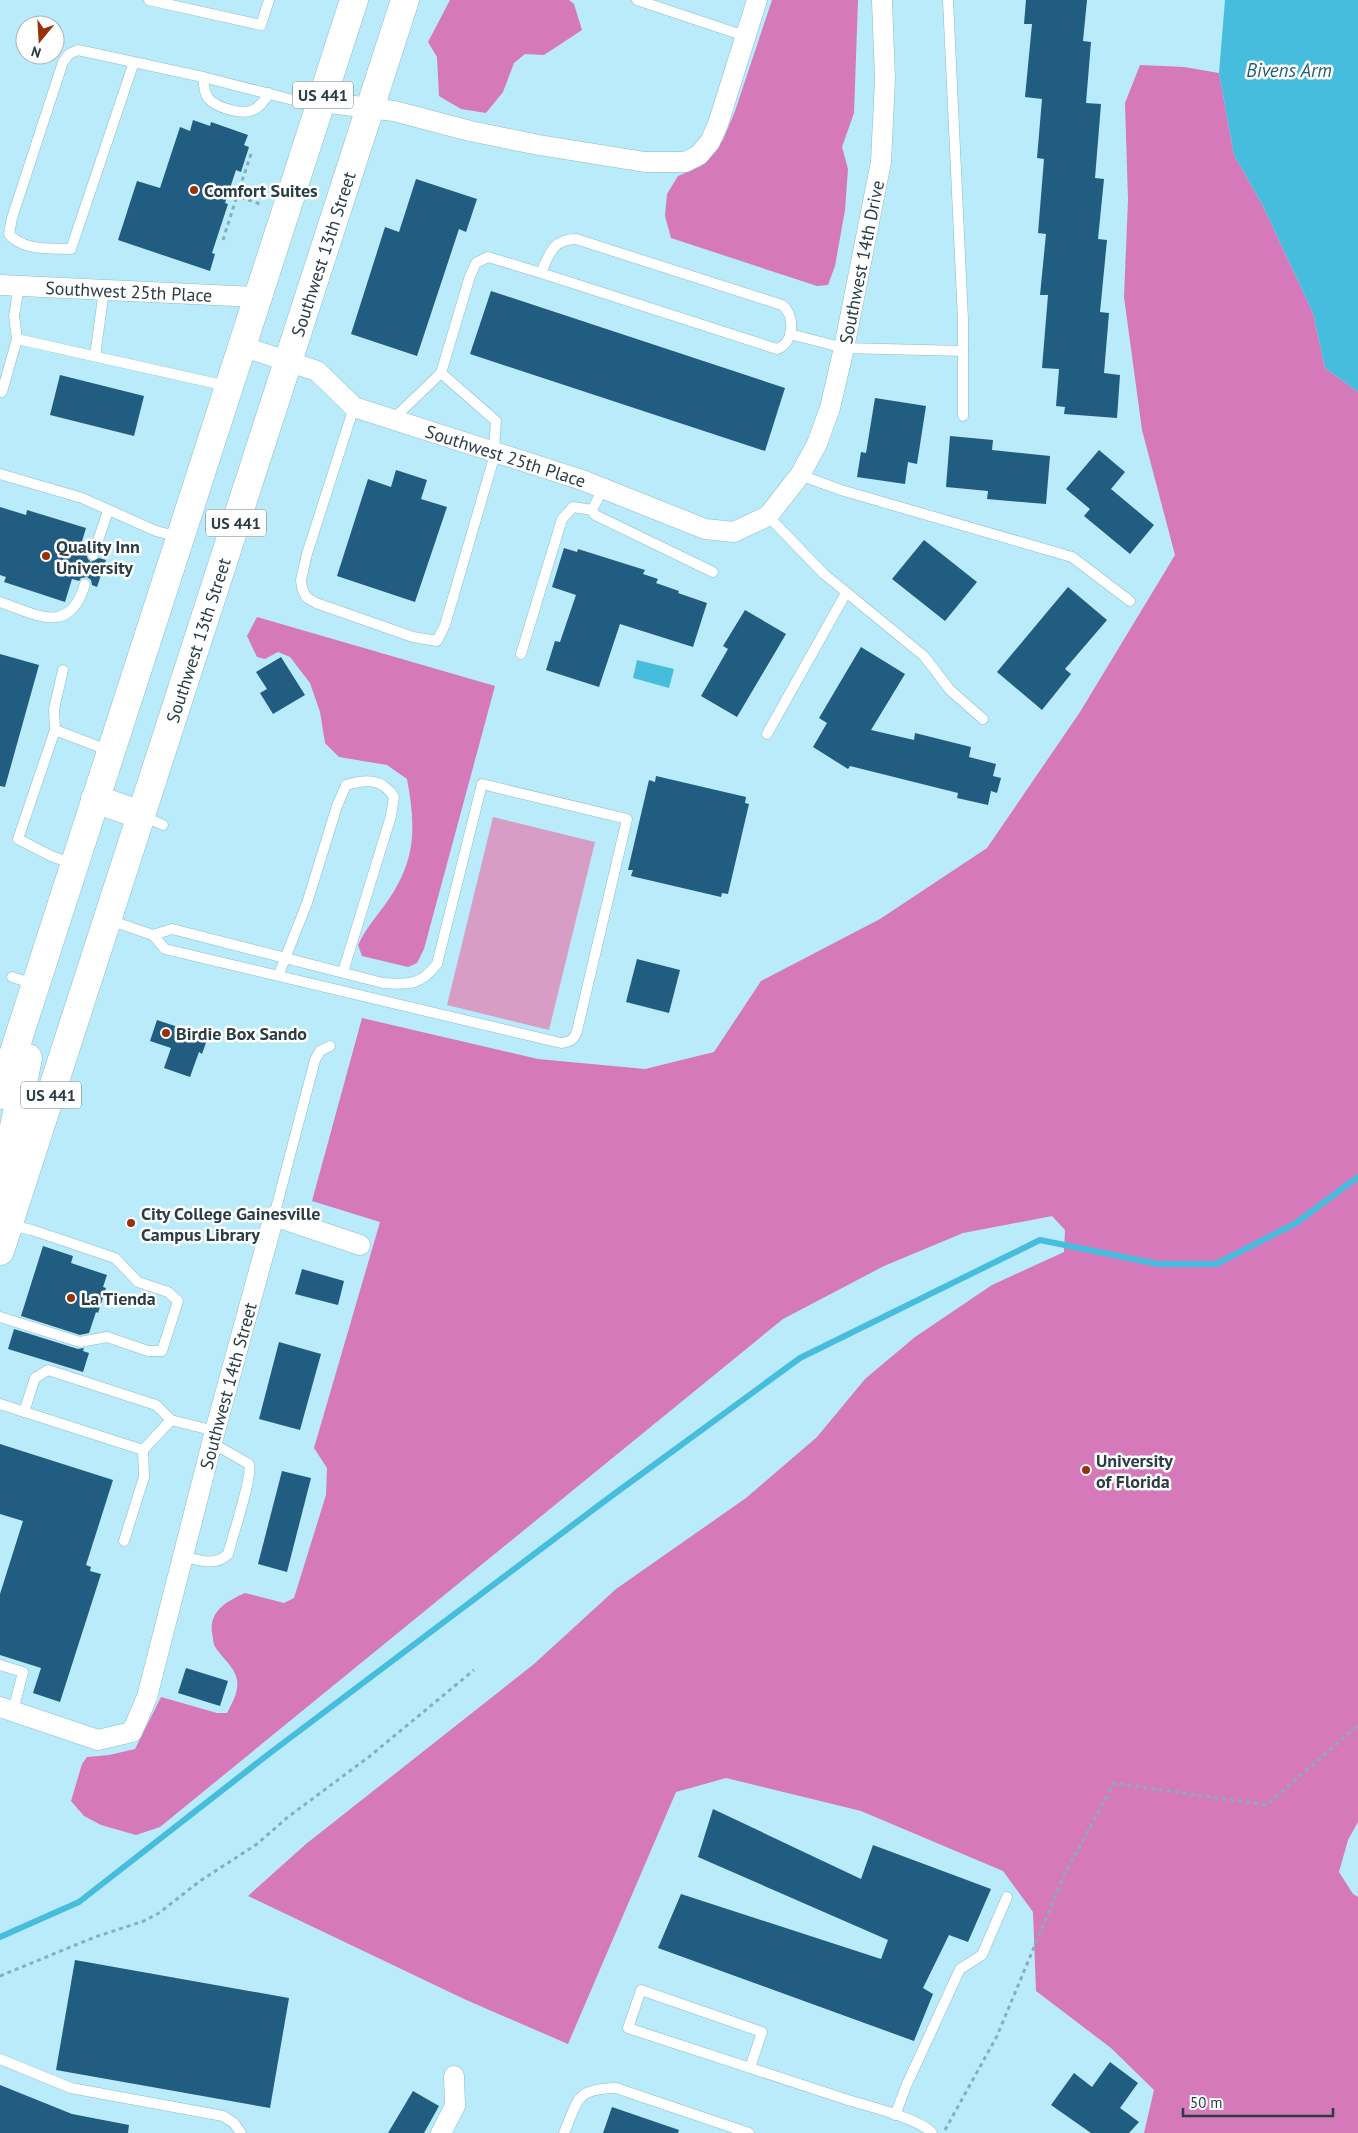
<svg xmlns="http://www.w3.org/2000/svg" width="1358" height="2133" font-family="'PT Sans',sans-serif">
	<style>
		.green { fill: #d79dc4 }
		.forest { fill: #d679bb }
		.water { fill: #47bddd }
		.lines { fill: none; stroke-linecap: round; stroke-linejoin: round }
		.stream { stroke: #47bddd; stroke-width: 6 }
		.building { fill: #205d81 }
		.lane-casing { stroke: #8bbccb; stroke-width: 11 }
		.street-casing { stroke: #8bbccb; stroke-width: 21 }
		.primary-casing { stroke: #8bbccb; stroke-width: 29 }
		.path { stroke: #87afba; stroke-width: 3; stroke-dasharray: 4 4; stroke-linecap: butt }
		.lane { stroke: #fff; stroke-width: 10 }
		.street { stroke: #fff; stroke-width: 20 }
		.primary { stroke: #fff; stroke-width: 28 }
		.poi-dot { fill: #983206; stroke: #fff; stroke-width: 2 }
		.labels { text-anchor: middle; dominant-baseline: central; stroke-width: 5; stroke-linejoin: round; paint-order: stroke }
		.shield { fill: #fff; stroke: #69777b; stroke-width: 1 }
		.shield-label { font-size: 16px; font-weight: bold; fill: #293d43 }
		.poi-label { font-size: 18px; font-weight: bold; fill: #293d43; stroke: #fff; text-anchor: start }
		.street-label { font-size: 18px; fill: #293d43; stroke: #fff }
		.water-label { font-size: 19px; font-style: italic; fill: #216071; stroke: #fff }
	</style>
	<rect width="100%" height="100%" fill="#b9ebfa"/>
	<!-- green -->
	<path class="green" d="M493 817 595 842 549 1030 447 1005Z"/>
	<!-- forest -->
	<g class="forest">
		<path d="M450 0H569L574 4 582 30 544 55 525 54 514 63 503 92 486 113 461 109 439 96 437 57 428 42Z"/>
		<path d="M772 0H858L854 113 842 147 848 169 845 210 835 266 828 285 817 286 671 238 665 216 667 194 678 176 701 166 723 140 735 111Z"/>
		<path d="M1140 65 1184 67 1219 73 1234 155 1263 206 1313 313 1325 368 1358 392V1822L1348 1840 1339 1872 1353 1894 1358 1897V2133H1144L1154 2090 1111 2048 1036 1991 1033 1912 1003 1871 861 1811 726 1778 676 1792 568 2044 464 1999 248 1896 306 1844 534 1664 616 1589 746 1498 817 1437 865 1379 915 1337 992 1285 1064 1252 1065 1230 1052 1216 963 1233 884 1266 783 1319 160 1827 136 1835 101 1825 84 1816 71 1801 82 1764 87 1757 109 1755 135 1749 161 1697 217 1713H227C232 1703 239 1692 237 1680 234 1665 221 1658 214 1645 213 1641 213 1637 212 1633 209 1611 227 1601 245 1593L284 1603 294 1598 326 1495 327 1468 314 1448 380 1222 312 1201 362 1018 538 1059 645 1069 714 1052 761 981 880 919 987 848 1080 712 1175 555 1142 430 1124 297 1128 200 1125 103Z"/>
		<path d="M257 617 495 686 424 949 417 963 408 967 362 956 358 945C368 923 387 906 398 884 417 849 414 817 407 779L387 765 339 757 325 743 320 712 310 683 290 657 278 652 265 659 257 657 247 636Z"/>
	</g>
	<!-- water -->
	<g class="water">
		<path d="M1225 0H1358V392L1325 368 1313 313 1263 206 1234 155 1219 73Z"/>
		<path d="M637 660 674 669 669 688 633 678Z"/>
	</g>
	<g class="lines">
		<!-- stream -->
		<path class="stream" d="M0 1937 79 1902 270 1753 606 1500 800 1358 1040 1240 1158 1264H1216L1296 1223 1358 1177"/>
	</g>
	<!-- building -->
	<g class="building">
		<path d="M1026 0H1087L1083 41 1091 42 1086 103 1101 104 1095 178 1104 179 1098 239 1107 240 1100 312 1109 313 1104 373 1120 375 1117 418 1064 414 1065 407 1056 406 1059 369 1042 368 1048 295H1040L1046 234 1038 233 1044 159 1037 158 1042 99 1025 97 1032 24H1024Z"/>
		<path d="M193 120 210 126 211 122 248 135 244 145 249 147 241 172 236 170 225 203 228 204 212 253 215 254 210 271 118 240 137 181 160 188 180 127 190 131Z"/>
		<path d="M416 179 477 199 466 232 459 229 417 356 351 334 385 227 399 232Z"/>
		<path d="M491 291 785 388 765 451 470 354Z"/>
		<path d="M60 375 144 396 134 436 50 415Z"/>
		<path d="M875 398 926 406 917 464 908 462 905 484 857 477 861 452 866 453Z"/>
		<path d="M950 436 993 440 992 450 1050 456 1046 504 987 499 988 491 946 487Z"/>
		<path d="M1099 450 1125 472 1111 489 1154 525 1130 554 1084 516 1090 509 1066 489Z"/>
		<path d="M396 470 427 480 421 499 447 507 415 602 337 576 368 479 391 487Z"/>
		<path d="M0 507 26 515 27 510 86 528 79 551 86 554 88 559 91 562 99 558 106 560 97 587 92 585 91 580 87 577 81 578 79 581 72 579 65 602 4 582 6 577 0 575Z"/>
		<path d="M924 540 977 582 945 621 892 579Z"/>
		<path d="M564 548 577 552 578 549 645 570 643 574 658 579 656 583 679 591 678 593 707 603 693 647 620 624 599 687 546 670 555 641 560 642 576 595 552 587Z"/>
		<path d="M1068 587 1107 620 1065 669 1071 674 1042 710 997 672Z"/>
		<path d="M745 610 786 634 737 717 701 696 728 649 723 646Z"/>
		<path d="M861 647 905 674 871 730 914 740 915 733 971 747 969 757 996 764 993 776 1001 778 997 793 991 791 988 805 957 798 958 793 850 766 848 769 813 747 827 723 819 718Z"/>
		<path d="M0 654 39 665 5 787 0 786Z"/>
		<path d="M281 657 305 695 273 714 260 693 267 689 256 672Z"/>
		<path d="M656 776 746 797 745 803 749 804 728 894 722 893 721 897 631 876 633 870H628L649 780 655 782Z"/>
		<path d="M637 959 680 970 669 1013 626 1002Z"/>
		<path d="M157 1020 208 1037 202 1054 199 1052 190 1077 164 1068 171 1048 150 1041Z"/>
		<path d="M43 1246 73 1256 71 1263 107 1275 103 1287 106 1288 98 1313 96 1312 89 1333 80 1335 21 1316Z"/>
		<path d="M302 1269 344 1281 338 1305 295 1294Z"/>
		<path d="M14 1329 78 1349 84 1348 83 1351 89 1353 83 1372 8 1349Z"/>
		<path d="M279 1342 321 1354 300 1430 259 1419Z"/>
		<path d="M0 1444 113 1480 86 1565 91 1567 90 1571 101 1574 60 1702 33 1693 41 1668 0 1655V1594L23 1521 0 1514Z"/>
		<path d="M282 1471 311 1478 287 1572 258 1564Z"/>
		<path d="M186 1668 228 1681 220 1706 178 1693Z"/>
		<path d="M713 1809 861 1879 873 1845 991 1889 968 1942 949 1935 923 1988 933 1994 914 2041 658 1948 681 1894 881 1959 888 1940 698 1857Z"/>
		<path d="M75 1960 289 1998 270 2108 56 2070Z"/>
		<path d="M1110 2062 1138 2083 1120 2108 1139 2122 1129 2133H1091L1051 2105 1074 2073 1092 2087Z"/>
		<path d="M0 2085 72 2114 129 2125 128 2133H0Z"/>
		<path d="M413 2091 439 2106 424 2133H388Z"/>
		<path d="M612 2107 679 2130 678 2133H603Z"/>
	</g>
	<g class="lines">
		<defs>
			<g id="lane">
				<path d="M149 0 261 25 269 0"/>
				<path d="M637 0 745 36"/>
				<path d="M948 0 963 320V416"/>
				<path d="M134 62 71 249C50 248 23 251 9 234L12 218 63 62 69 54 78 50 203 77 293 100 320 102"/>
				<path d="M203 77C204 84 204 94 209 99 217 108 242 115 253 110 260 107 265 100 269 93"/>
				<path d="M790 334 844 348 963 351"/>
				<path d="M17 339 14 316 19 286"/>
				<path d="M95 356 104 290"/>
				<path d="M2 392 17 339 227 386"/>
				<path d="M354 407 307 554 301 580 302 588 306 597 316 603 413 637 437 641 445 625 493 461 496 421 441 373 470 276 476 263 488 257 541 273 777 349C794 343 796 316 782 305L576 239C553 239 549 254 541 273"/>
				<path d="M392 420 441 373"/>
				<path d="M0 474 82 498 156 531 179 537"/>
				<path d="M800 475 841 490 1072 557 1130 601"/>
				<path d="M603 489 592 510 595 515 713 572"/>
				<path d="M768 516 824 574 924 656 950 690 983 719"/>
				<path d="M93 555 108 511"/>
				<path d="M0 602C37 615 70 636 85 584"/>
				<path d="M521 654 562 519 573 507 592 510"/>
				<path d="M63 670 54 709 55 730 110 751"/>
				<path d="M55 730 18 839 51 856 74 864"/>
				<path d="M767 734 846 593"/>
				<path d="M143 816 163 825"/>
				<path d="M109 920 153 935 165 949 561 1043C570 1042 574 1040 577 1031L627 819 482 784 437 964C421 985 409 985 383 983L172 929 153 935"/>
				<path d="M279 974 307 903 337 806 346 785C366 779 382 778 394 797L391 816 343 972"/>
				<path d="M12 977 34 984"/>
				<path d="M274 1216 315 1060 320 1051 330 1046"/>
				<path d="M0 1317 80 1342 107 1337 148 1351H162L178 1301 168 1292 138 1282 115 1258 32 1230 9 1225"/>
				<path d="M0 1404 143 1450 171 1420 215 1431"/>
				<path d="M24 1412 35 1378 48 1370 156 1405 171 1420"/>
				<path d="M124 1541 144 1477 143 1450"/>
				<path d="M183 1556C197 1560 216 1567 228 1554 232 1538 253 1476 249 1464L212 1443"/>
				<path d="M0 1665 23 1672 13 1711"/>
				<path d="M0 2059 71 2088 223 2116 234 2123 241 2133"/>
				<path d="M750 2068 762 2032 641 1990 628 2028C702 2052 775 2076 848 2100 868 2106 920 2119 932 2133"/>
				<path d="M895 2115 907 2084 960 1969 982 1955 1007 1897"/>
				<path d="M564 2133C579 2099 575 2089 616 2088L749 2133"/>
			</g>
			<g id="street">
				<path d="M321 102 394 111 470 131 539 145 645 162H685L699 155 710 142 718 124 757 0"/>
				<path id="s1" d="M0 285 257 297"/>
				<path id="s2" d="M241 346 317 371 354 407 582 480 705 529 734 532 768 516 800 475 817 444 830 408 844 348 881 162 885 79 882 0"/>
				<path id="s3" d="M0 1707 98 1740 132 1732 147 1697 215 1431 274 1216 360 1245"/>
				<path d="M441 2133 455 2106 454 2076"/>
			</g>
			<g id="primary">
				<path d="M95 799 141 815"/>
				<path d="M0 1095 354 0"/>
				<path d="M0 1196 28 1058"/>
				<path id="s4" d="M0 1251 405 0"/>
			</g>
		</defs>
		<!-- lane casing -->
		<use href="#lane" class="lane-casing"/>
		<!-- street casing -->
		<use href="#street" class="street-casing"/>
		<!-- primary casing -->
		<use href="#primary" class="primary-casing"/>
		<!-- path -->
		<g class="path">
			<path d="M251 154 237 196 260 204"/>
			<path d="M223 240 237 196"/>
			<path d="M0 1976 95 1937 144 1921 159 1913 200 1881 257 1844 288 1817 370 1756 474 1670"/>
			<path d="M945 2130 997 2036 1065 1873 1114 1783 1267 1805 1358 1725"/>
		</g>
		<!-- lane -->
		<use href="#lane" class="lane"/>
		<!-- street -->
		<use href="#street" class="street"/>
		<!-- primary -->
		<use href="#primary" class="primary"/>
	</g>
	<!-- markers -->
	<g class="poi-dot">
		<circle cx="194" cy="190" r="5"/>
		<circle cx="46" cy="556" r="5"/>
		<circle cx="166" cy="1033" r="5"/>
		<circle cx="131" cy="1223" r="5"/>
		<circle cx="71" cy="1298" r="5"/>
		<circle cx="1086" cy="1470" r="5"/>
	</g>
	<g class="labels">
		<!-- shield labels -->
		<g class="shield">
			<rect x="293" y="81.5" width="60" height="27" rx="4"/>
			<rect x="206" y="509.5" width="60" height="27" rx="4"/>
			<rect x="21" y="1081.5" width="60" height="27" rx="4"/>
		</g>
		<g class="shield-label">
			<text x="323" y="95">US 441</text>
			<text x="236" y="523">US 441</text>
			<text x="51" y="1095">US 441</text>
		</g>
		<!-- poi labels -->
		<g class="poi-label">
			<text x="204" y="190">Comfort Suites</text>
			<text x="56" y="546">Quality Inn<tspan x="56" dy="21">University</tspan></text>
			<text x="176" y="1033">Birdie Box Sando</text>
			<text x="141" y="1213">City College Gainesville<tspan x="141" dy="21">Campus Library</tspan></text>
			<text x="81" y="1298">La Tienda</text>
			<text x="1096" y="1460">University<tspan x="1096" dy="21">of Florida</tspan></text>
		</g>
		<!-- street labels -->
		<g class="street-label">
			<text stroke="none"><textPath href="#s4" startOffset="1048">Southwest 13th Street</textPath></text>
			<text stroke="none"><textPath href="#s2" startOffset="845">Southwest 14th Drive</textPath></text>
			<text stroke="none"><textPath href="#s1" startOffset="129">Southwest 25th Place</textPath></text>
			<text stroke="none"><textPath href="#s2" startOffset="291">Southwest 25th Place</textPath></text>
			<text stroke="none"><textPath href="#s4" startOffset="642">Southwest 13th Street</textPath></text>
			<text stroke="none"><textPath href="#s3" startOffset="498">Southwest 14th Street</textPath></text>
		</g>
		<!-- water labels -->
		<g class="water-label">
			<text x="1289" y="70">Bivens Arm</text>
		</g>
	</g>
	<!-- north arrow -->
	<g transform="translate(40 40) rotate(198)"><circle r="24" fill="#ffffff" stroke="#a9b1b4"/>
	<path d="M0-4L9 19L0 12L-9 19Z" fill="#983206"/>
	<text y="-8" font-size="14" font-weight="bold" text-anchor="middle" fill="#293d43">N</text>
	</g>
	<!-- scale -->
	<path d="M1183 2108v8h150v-8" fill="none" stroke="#293d43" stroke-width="2.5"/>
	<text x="1190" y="2108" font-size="15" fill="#293d43" stroke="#ffffff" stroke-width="4" paint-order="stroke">50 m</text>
</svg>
